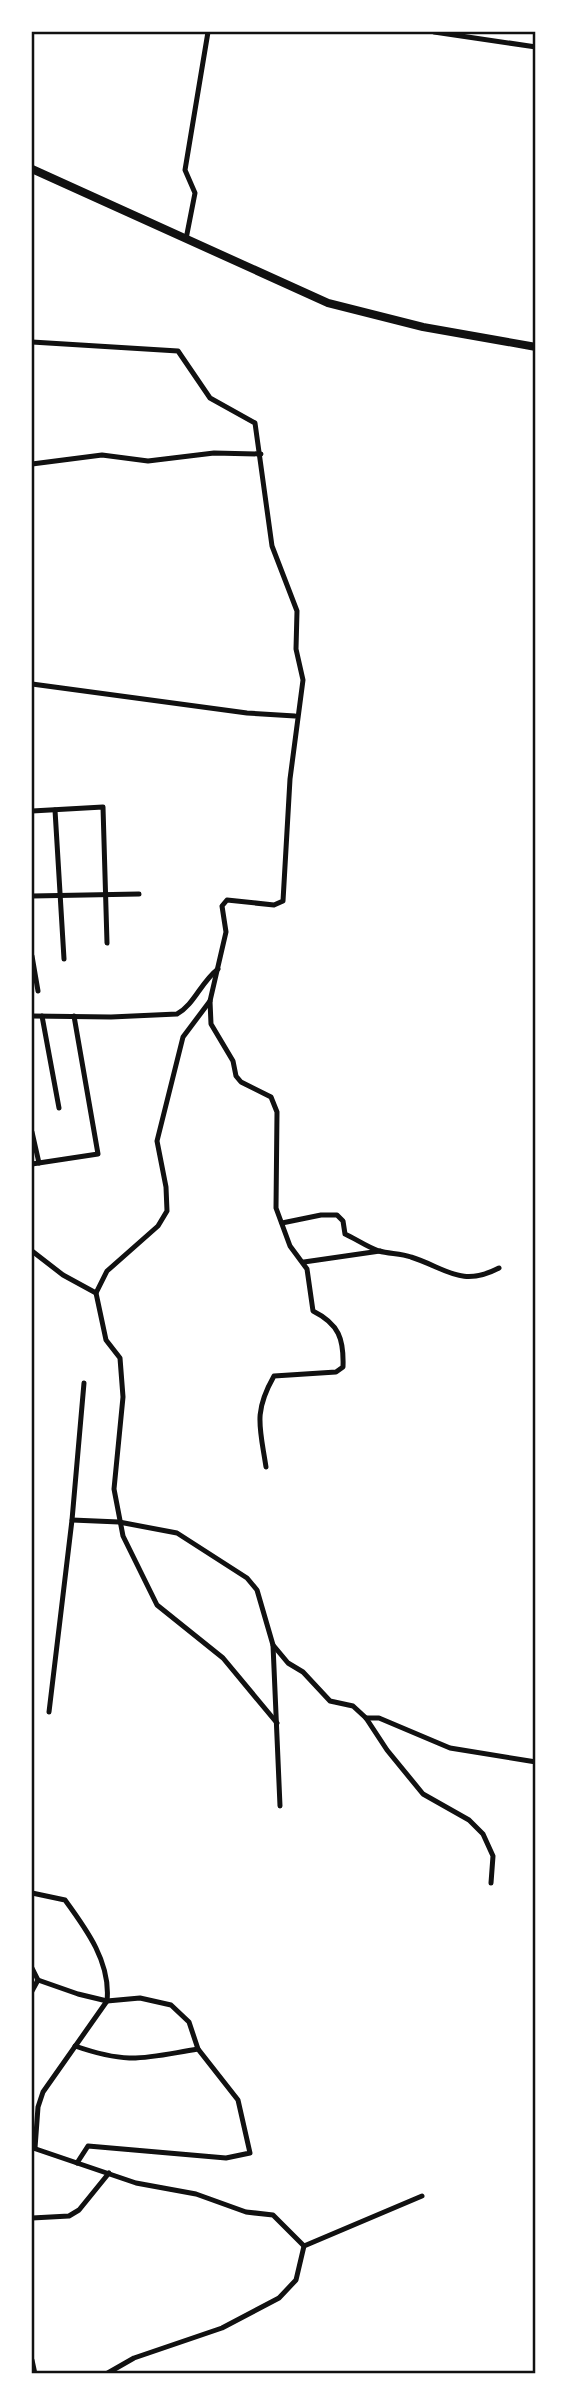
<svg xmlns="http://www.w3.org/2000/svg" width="567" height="2405" font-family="Lato,sans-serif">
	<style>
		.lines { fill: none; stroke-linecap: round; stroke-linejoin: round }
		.minor { stroke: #111; stroke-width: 5 }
		.primary { stroke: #111; stroke-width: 8 }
		.neatline { fill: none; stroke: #111; stroke-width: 2.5 }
	</style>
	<rect width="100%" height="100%" fill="#fff"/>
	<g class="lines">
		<!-- minor -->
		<g class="minor">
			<path d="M434 32 536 47"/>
			<path d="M186 239 195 193 185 170 208 32"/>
			<path d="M32 342 178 351 210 398 255 423 272 546 297 611 296 649 303 680 290 779 283 901 274 905 227 900 222 906 226 932 210 1001 211 1024 233 1061 236 1076 241 1082 271 1097 277 1112 276 1208 290 1246 307 1269 313 1311C339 1324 344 1339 343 1367L336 1372 274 1376C253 1413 260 1427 266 1467"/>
			<path d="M32 464 102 455 148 461 214 453 261 454"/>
			<path d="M32 684 247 713 295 716"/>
			<path d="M55 810 64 959"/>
			<path d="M32 811 103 807 107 943"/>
			<path d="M32 896 139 894"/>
			<path d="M32 956 38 991"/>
			<path d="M32 1016 111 1017 177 1014C194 1005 201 982 218 969"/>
			<path d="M42 1016 59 1108"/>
			<path d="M32 1132 39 1163"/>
			<path d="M32 1164 98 1154 74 1016"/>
			<path d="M282 1223 321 1215H337L343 1221 345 1234C356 1239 367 1247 379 1251 389 1254 401 1253 411 1257 446 1268 461 1288 499 1268"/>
			<path d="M32 1251 63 1275 96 1293 106 1340 120 1358 123 1397 114 1489 123 1536 157 1605 223 1658 277 1723"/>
			<path d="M304 1262 380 1251"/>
			<path d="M96 1293 107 1271 158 1226 167 1211 166 1187 157 1141 183 1037 210 1001"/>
			<path d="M72 1520 119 1522 177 1533 247 1578 257 1590 273 1645 288 1663 303 1672 330 1701 353 1706 366 1718 387 1750 423 1794 469 1820 483 1834 493 1856 491 1883"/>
			<path d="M273 1645 280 1806"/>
			<path d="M49 1712 72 1520 84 1383"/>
			<path d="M366 1718H379L450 1748 536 1762"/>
			<path d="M32 1893 65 1900C87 1930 111 1963 107 2001L43 2092 38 2107 35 2148"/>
			<path d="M32 1968 38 1980 78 1994 107 2001 140 1998 171 2005 189 2022 198 2049 238 2100 250 2153 226 2158 88 2146 77 2163"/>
			<path d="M32 1991 38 1980"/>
			<path d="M75 2046C130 2065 143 2058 198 2049"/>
			<path d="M33 2148 136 2183 196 2194 246 2212 273 2215 304 2246"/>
			<path d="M32 2218 69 2216 79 2210 109 2173"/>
			<path d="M32 2360 35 2374"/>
			<path d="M106 2374 134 2358 222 2328 279 2298 296 2280 304 2246 422 2196"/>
		</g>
		<!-- primary -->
		<path class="primary" d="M32 169 328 303 423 327 536 347"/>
	</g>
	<!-- border -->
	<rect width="567" height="2405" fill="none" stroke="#ffffff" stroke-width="66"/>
	<rect x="33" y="33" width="501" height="2339" class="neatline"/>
</svg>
